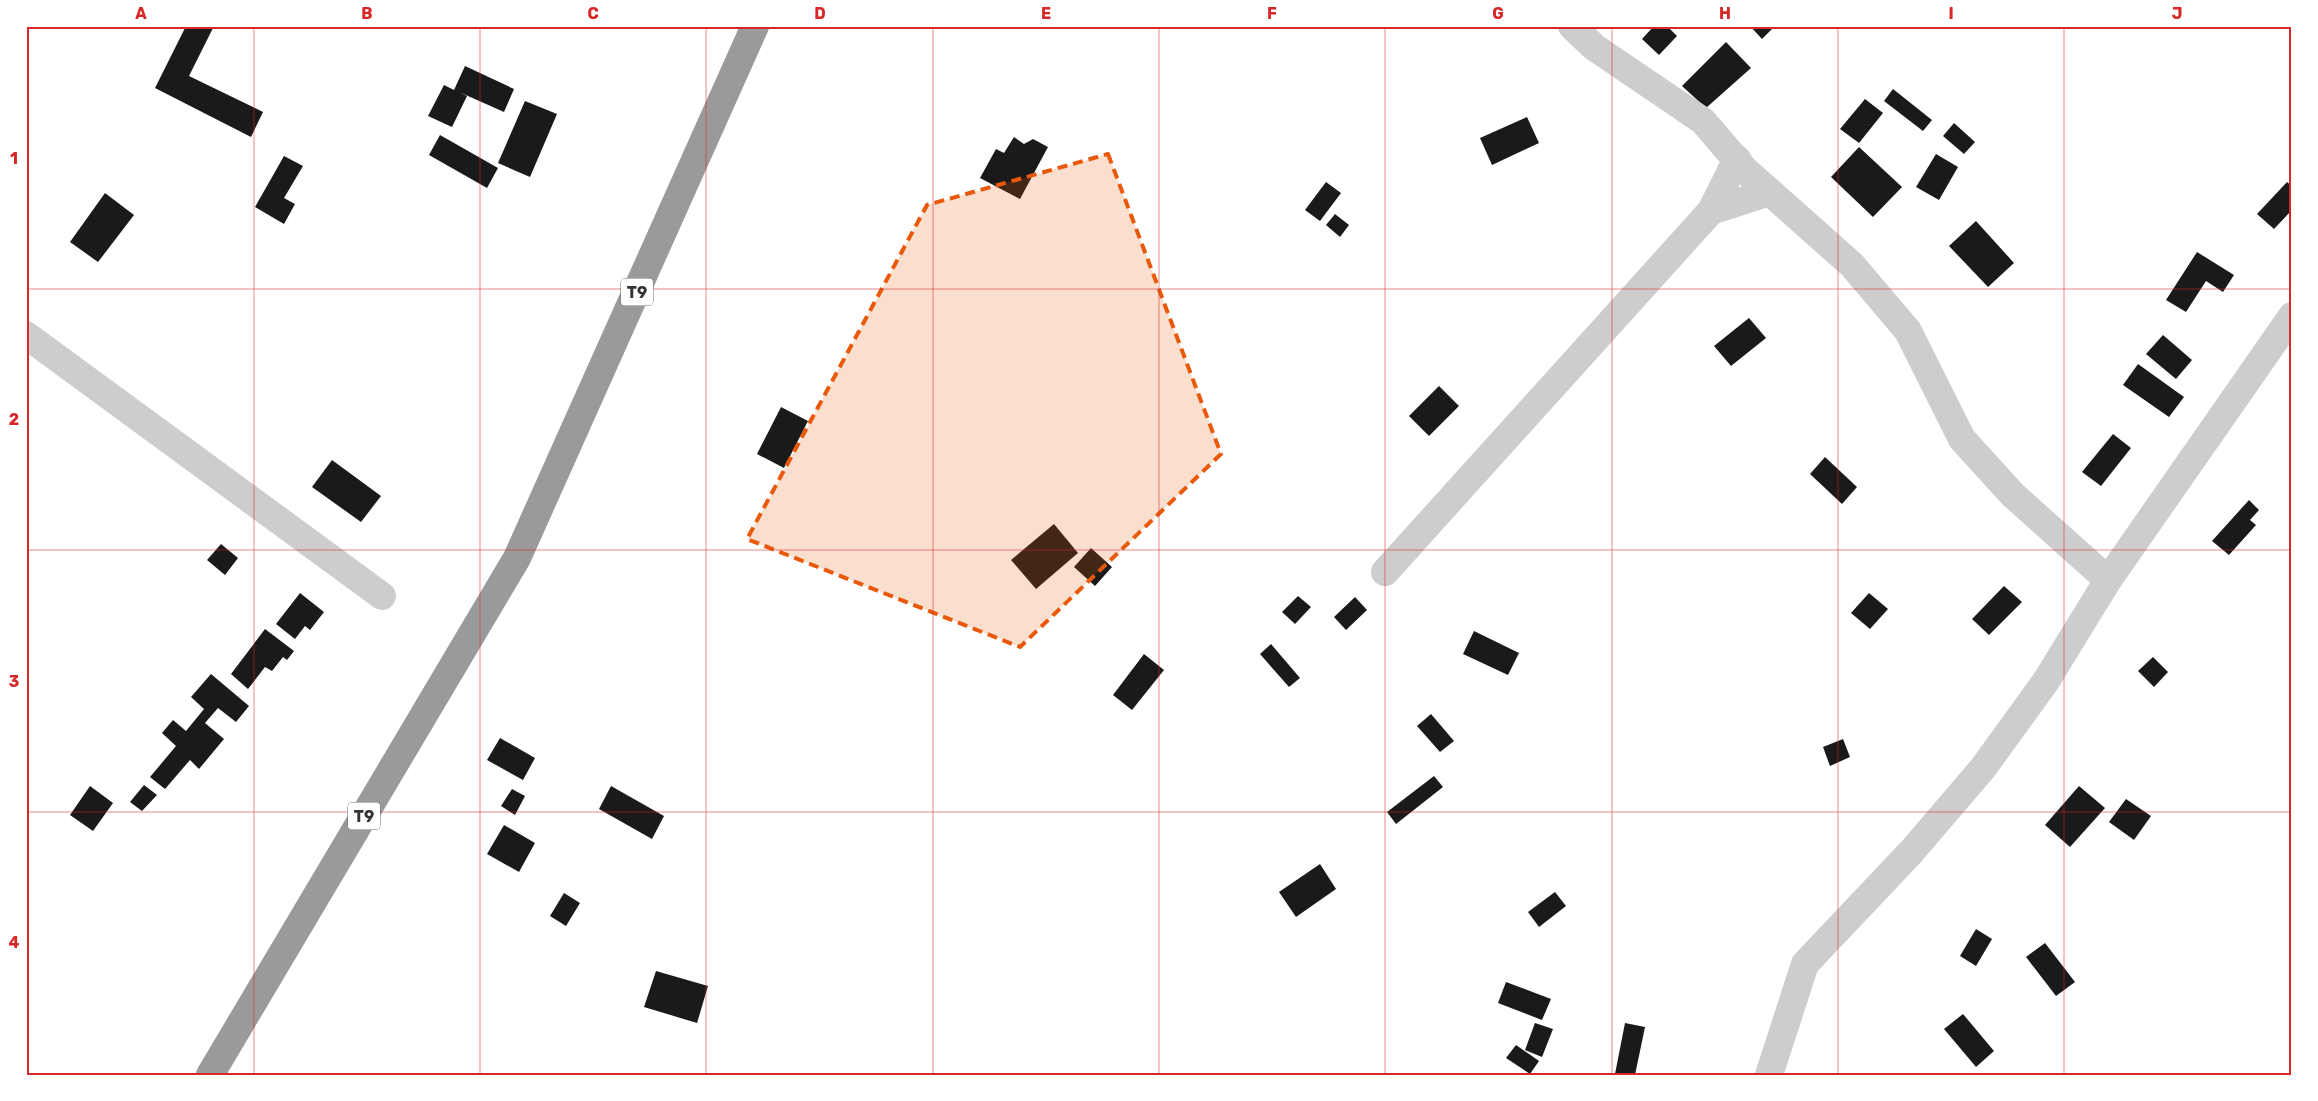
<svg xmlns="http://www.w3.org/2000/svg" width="2318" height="1101" font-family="Rubik,sans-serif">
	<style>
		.building { fill: #1a1a1a }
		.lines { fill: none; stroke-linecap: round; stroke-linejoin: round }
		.street { stroke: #cdcdcd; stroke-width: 28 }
		.highway { stroke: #9a9a9a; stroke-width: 28 }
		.marked { fill: #e8590c; fill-opacity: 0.2; stroke: #e8590c; stroke-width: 4; stroke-dasharray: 10 6; stroke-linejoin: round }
		.grid { fill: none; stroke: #d62828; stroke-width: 1; stroke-opacity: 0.55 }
		.labels { text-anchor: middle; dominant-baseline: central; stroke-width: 5; stroke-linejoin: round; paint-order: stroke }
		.shield { fill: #fff; stroke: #707070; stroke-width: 1 }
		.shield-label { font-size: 16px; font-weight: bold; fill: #333 }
		.neatline { fill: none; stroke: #d62828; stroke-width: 2 }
		.grid-label { font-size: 16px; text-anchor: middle; font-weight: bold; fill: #d62828 }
	</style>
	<rect width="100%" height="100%" fill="#fff"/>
	<!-- building -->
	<g class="building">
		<path d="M186 26H214L189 76 263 112 251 137 155 88Z"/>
		<path d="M1654 26H1667L1677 36 1659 55 1642 39Z"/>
		<path d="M1750 26H1775L1762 39Z"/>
		<path d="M1726 42 1751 68 1706 108 1682 86Z"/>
		<path d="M465 66 514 89 504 112 459 92 467 96 452 127 428 116 444 85 454 90Z"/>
		<path d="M1893 89 1932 120 1923 131 1884 101Z"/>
		<path d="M1865 99 1883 113 1859 143 1840 129Z"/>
		<path d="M525 101 557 114 530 177 498 163Z"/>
		<path d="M1527 117 1539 143 1492 165 1480 138Z"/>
		<path d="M1954 123 1975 142 1964 154 1943 136Z"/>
		<path d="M440 135 498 168 487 188 429 155Z"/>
		<path d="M1014 137 1024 144 1033 139 1048 147 1020 199 980 178 996 149 1004 153Z"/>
		<path d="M1859 147 1902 187 1873 217 1831 177Z"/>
		<path d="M1936 154 1958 167 1939 200 1916 187Z"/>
		<path d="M284 156 303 166 284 198 295 204 284 224 255 207Z"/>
		<path d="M1326 182 1341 193 1320 221 1305 210Z"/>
		<path d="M2287 182 2292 186V210L2274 229 2257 214Z"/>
		<path d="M105 193 134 215 98 262 70 242Z"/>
		<path d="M1335 214 1349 225 1340 237 1326 225Z"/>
		<path d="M1976 221 2014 263 1988 287 1949 246Z"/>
		<path d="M2197 252 2234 275 2223 292 2206 281 2186 312 2166 300Z"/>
		<path d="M1749 318 1766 338 1731 366 1714 346Z"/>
		<path d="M2163 335 2192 360 2176 379 2146 354Z"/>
		<path d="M2138 364 2184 397 2169 417 2123 385Z"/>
		<path d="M1439 386 1459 406 1429 436 1409 416Z"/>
		<path d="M781 407 808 421 784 468 757 454Z"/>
		<path d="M2113 434 2131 448 2101 486 2082 472Z"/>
		<path d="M1825 457 1857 487 1842 504 1810 474Z"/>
		<path d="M332 460 381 496 361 522 312 487Z"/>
		<path d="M2249 500 2259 510 2250 520 2256 525 2229 555 2212 541Z"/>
		<path d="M1054 524 1078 553 1036 589 1011 560Z"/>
		<path d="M221 544 238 558 225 575 207 560Z"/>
		<path d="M1091 548 1112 567 1095 586 1074 567Z"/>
		<path d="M2004 586 2022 602 1989 635 1972 619Z"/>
		<path d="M300 593 324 612 310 630 305 626 295 639 276 624Z"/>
		<path d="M1869 593 1888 609 1870 629 1851 613Z"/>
		<path d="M1298 596 1311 607 1295 624 1282 612Z"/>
		<path d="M1355 597 1367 610 1346 630 1334 617Z"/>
		<path d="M265 629 294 651 287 660 283 657 272 671 265 667 248 689 231 674Z"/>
		<path d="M1474 631 1519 653 1508 675 1463 654Z"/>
		<path d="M1271 644 1300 678 1289 687 1260 654Z"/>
		<path d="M1144 654 1164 670 1132 710 1113 695Z"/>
		<path d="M2153 657 2168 672 2154 687 2138 671Z"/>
		<path d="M211 674 249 706 236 722 218 708 205 723 224 739 199 769 190 760 165 789 150 777 176 746 162 733 173 720 186 731 204 709 191 697Z"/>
		<path d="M1431 714 1454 741 1440 752 1417 726Z"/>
		<path d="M500 738 535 758 523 780 487 760Z"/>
		<path d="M1843 739 1850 757 1830 766 1823 747Z"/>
		<path d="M1434 776 1443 787 1396 824 1387 812Z"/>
		<path d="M144 785 157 795 142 811 130 802Z"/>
		<path d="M90 786 113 803 93 831 70 815Z"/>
		<path d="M611 786 664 816 652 839 599 809Z"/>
		<path d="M2079 786 2105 808 2070 847 2045 825Z"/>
		<path d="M512 789 525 796 515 815 501 806Z"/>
		<path d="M2126 799 2151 816 2134 840 2109 822Z"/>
		<path d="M504 825 535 843 519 872 487 854Z"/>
		<path d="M1320 864 1336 889 1296 917 1279 892Z"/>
		<path d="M1555 892 1566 906 1539 927 1528 912Z"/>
		<path d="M564 893 580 903 566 926 550 916Z"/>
		<path d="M1976 929 1992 939 1976 966 1960 956Z"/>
		<path d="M2045 943 2075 982 2056 996 2026 957Z"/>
		<path d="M656 971 708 986 697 1023 644 1007Z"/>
		<path d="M1506 982 1551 999 1542 1020 1498 1003Z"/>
		<path d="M1963 1014 1994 1051 1976 1067 1944 1029Z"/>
		<path d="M1535 1023 1553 1029 1542 1057 1525 1050Z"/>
		<path d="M1625 1023 1645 1027 1635 1075 1615 1074Z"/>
		<path d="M1516 1045 1539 1061 1530 1074 1506 1058Z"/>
	</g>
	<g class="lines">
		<!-- street -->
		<g class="street">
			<path d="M1572 26 1594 47 1703 121 1745 170 1852 265 1908 331 1962 439 2013 495 2108 580"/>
			<path d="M1711 211 1770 192"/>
			<path d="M26 335 382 596"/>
			<path d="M1385 572 1711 211 1737 159"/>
			<path d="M1769 1075 1805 964 1912 851 1983 768 2046 681 2108 580 2292 316"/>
		</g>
		<!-- highway -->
		<path class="highway" d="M210 1075 517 558 755 26"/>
	</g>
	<!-- marked area -->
	<path class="marked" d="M1108 154 1221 454 1020 647 747 539 927 205Z"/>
	<!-- grid -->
	<path class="grid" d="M254 26V1075M480 26V1075M706 26V1075M933 26V1075M1159 26V1075M1385 26V1075M1612 26V1075M1838 26V1075M2064 26V1075M26 289H2292M26 550H2292M26 812H2292"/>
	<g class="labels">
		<!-- shield labels -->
		<g class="shield">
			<rect x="621" y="278.5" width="32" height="27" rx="4"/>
			<rect x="348" y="802.5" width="32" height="27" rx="4"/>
		</g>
		<g class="shield-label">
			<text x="637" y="292">T9</text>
			<text x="364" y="816">T9</text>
		</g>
	</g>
	<!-- border -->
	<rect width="2318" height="1101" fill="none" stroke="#ffffff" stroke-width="55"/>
	<rect x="28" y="28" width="2262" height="1046" class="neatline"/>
	<g class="grid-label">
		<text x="141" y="19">A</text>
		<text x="367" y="19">B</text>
		<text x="593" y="19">C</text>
		<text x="820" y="19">D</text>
		<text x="1046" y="19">E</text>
		<text x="1272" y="19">F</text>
		<text x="1498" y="19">G</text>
		<text x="1725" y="19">H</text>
		<text x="1951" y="19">I</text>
		<text x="2177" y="19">J</text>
		<text x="14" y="164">1</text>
		<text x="14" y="425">2</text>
		<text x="14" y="687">3</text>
		<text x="14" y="948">4</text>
	</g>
</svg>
